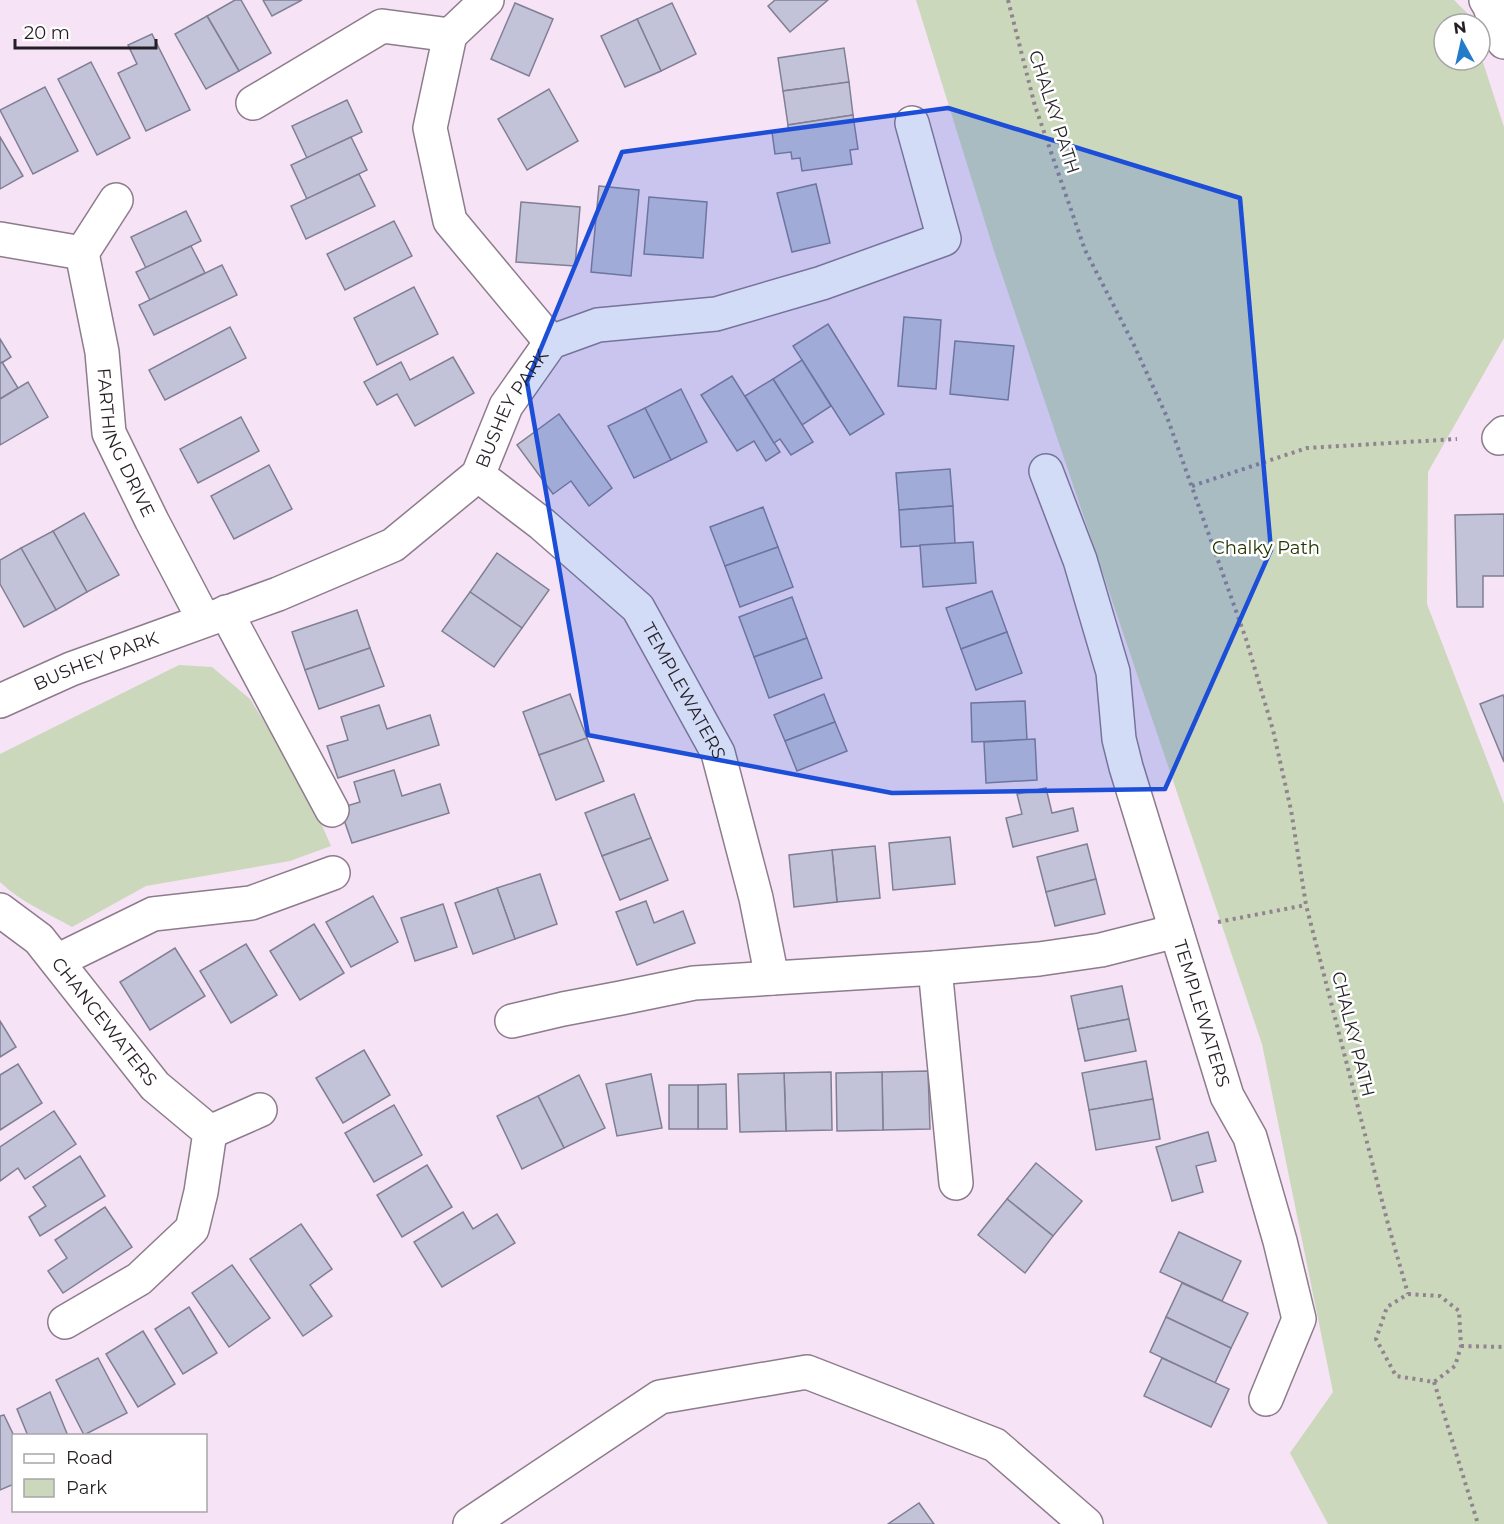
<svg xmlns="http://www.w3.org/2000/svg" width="1504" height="1524" font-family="Montserrat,sans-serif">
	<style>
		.park { fill: #cbd8bc }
		.building { fill: #c2c2d8; stroke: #807f94; stroke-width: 1.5 }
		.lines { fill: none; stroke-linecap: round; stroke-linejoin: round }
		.minor-casing { stroke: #8d7c8c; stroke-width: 36 }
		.path { stroke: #918490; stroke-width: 4; stroke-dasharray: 3 4.5; stroke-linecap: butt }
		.minor { stroke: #fff; stroke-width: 33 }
		.marked { fill: #1d4ed8; fill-opacity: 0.2; stroke: #1d4ed8; stroke-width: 4.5; stroke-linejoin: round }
		.labels { text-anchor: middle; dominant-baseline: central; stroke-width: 5; stroke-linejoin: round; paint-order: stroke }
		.street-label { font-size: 18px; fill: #251f25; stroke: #fff }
		.park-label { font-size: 18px; fill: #223600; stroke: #fff }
	</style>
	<rect width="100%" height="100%" fill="#f6e3f5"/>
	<!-- park -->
	<g class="park">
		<path d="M916 0H1454L1467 13 1470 24H1444V60H1480V53L1504 127V338L1428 472 1427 604 1504 804V1524H1328L1290 1453 1333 1392 1262 1044 994 251Z"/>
		<path d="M179 665 212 667 250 699 307 791 331 846 290 861 146 886 72 927C49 914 19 901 0 882V754Z"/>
	</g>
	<!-- building -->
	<g class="building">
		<path d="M235 0H241L271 53 239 71 207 16Z"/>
		<path d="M263 0H302L272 16Z"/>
		<path d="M775 0H828L790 32 768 6Z"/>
		<path d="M515 3 553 19 529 76 491 59Z"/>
		<path d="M672 3 696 54 661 71 637 19Z"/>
		<path d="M207 16 239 71 206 89 175 34Z"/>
		<path d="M637 19 661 71 625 87 601 36Z"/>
		<path d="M152 34 190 110 146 131 118 73 137 64 128 45Z"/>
		<path d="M844 48 849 82 783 91 778 58Z"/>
		<path d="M91 62 130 138 97 155 58 79Z"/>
		<path d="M849 82 853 115 788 125 783 91Z"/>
		<path d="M45 87 78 151 33 174 0 110Z"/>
		<path d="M549 89 578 141 527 170 498 119Z"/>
		<path d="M347 100 362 132 307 158 292 126Z"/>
		<path d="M853 115 858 149 850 150 852 164 802 171 800 158 792 159 791 152 775 154 772 132 788 129V125Z"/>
		<path d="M0 137 23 176 0 189Z"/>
		<path d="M351 137 367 170 307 199 291 165Z"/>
		<path d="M359 174 375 206 306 239 291 206Z"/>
		<path d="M816 184 830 243 792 252 777 193Z"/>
		<path d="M599 186 639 190 631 276 591 272Z"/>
		<path d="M649 197 707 202 703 258 644 254Z"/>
		<path d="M521 202 580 207 575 266 516 262Z"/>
		<path d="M186 211 201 241 146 268 131 237Z"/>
		<path d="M394 221 412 256 345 290 327 254Z"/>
		<path d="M191 246 205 273 150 300 136 272Z"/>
		<path d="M222 265 237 295 154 335 139 305Z"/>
		<path d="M414 287 438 334 377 365 354 318Z"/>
		<path d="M904 317 941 320 936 389 898 386Z"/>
		<path d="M828 324 884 414 850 435 793 346Z"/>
		<path d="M230 327 246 358 165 400 149 370Z"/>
		<path d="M0 339 11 357 0 364Z"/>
		<path d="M955 341 1014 346 1008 400 950 394Z"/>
		<path d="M453 357 474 393 415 426 397 394 377 405 364 382 401 362 410 380Z"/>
		<path d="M802 360 831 406 802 425 773 379Z"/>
		<path d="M2 362 18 388 0 399V364Z"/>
		<path d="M732 376 780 452 766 461 754 441 737 451 701 395Z"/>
		<path d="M773 379 813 442 791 455 780 439 774 443 745 396Z"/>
		<path d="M28 382 48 417 0 445V399Z"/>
		<path d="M681 389 707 442 671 460 645 408Z"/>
		<path d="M645 408 671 460 634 478 608 426Z"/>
		<path d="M559 414 612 488 589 506 571 481 553 494 517 445Z"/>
		<path d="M241 417 259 451 198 483 180 449Z"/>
		<path d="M269 465 292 509 234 539 211 496Z"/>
		<path d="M950 469 953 506 899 510 896 473Z"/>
		<path d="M953 506 955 544 901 547 899 510Z"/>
		<path d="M763 507 778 547 725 566 710 527Z"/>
		<path d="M84 513 119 575 87 592 53 531Z"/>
		<path d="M1504 514V576H1483V607H1457L1455 515Z"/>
		<path d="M53 531 87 592 56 610 21 548Z"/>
		<path d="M973 542 976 583 923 587 920 545Z"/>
		<path d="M778 547 793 587 740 607 725 566Z"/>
		<path d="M21 548 56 610 24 627 0 584V560Z"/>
		<path d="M497 553 549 590 522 628 470 592Z"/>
		<path d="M992 591 1007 632 961 649 946 608Z"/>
		<path d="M470 592 522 628 494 667 442 631Z"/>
		<path d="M792 597 807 638 754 657 739 617Z"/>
		<path d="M357 610 370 648 305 670 292 632Z"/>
		<path d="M1007 632 1022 673 976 690 961 649Z"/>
		<path d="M807 638 822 678 769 698 754 657Z"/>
		<path d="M370 648 384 686 319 709 305 670Z"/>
		<path d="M570 694 587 738 539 755 523 712Z"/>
		<path d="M824 694 835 722 785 741 774 715Z"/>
		<path d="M1503 695 1504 698V762L1480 704Z"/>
		<path d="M1025 701 1027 740 972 742 971 703Z"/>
		<path d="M379 705 387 729 430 715 439 745 338 778 327 746 348 740 341 717Z"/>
		<path d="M835 722 847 751 797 771 785 741Z"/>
		<path d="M587 738 604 781 556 800 539 755Z"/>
		<path d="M1035 739 1037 780 986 783 984 742Z"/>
		<path d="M394 770 402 796 440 784 449 813 352 843 340 808 360 802 354 782Z"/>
		<path d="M1046 788 1052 813 1073 808 1078 831 1013 847 1006 818 1022 814 1017 794Z"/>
		<path d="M634 794 651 838 602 856 585 813Z"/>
		<path d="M950 837 955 884 893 890 889 843Z"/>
		<path d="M651 838 668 880 620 900 602 856Z"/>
		<path d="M1087 844 1096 879 1046 892 1037 857Z"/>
		<path d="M875 846 880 898 837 902 832 850Z"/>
		<path d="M832 850 837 902 794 907 789 855Z"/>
		<path d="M540 874 557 924 515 939 497 888Z"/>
		<path d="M1096 879 1105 914 1055 926 1046 892Z"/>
		<path d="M497 888 515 939 473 954 455 903Z"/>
		<path d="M373 896 398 942 351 967 326 922Z"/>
		<path d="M646 901 654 923 683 911 695 943 637 965 616 912Z"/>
		<path d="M443 904 457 947 415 961 401 918Z"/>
		<path d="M314 924 344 973 300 1000 270 951Z"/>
		<path d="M246 944 277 995 231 1023 200 971Z"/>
		<path d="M175 948 205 996 150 1030 120 982Z"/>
		<path d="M1122 986 1129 1019 1078 1029 1071 996Z"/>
		<path d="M1129 1019 1136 1051 1085 1061 1078 1029Z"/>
		<path d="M0 1021 16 1047 0 1057Z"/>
		<path d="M364 1050 390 1095 343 1123 316 1078Z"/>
		<path d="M1146 1061 1153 1099 1089 1110 1082 1073Z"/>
		<path d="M18 1064 42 1103 0 1130V1075Z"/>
		<path d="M928 1071 930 1129 883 1130 882 1072Z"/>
		<path d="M831 1072 832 1130 786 1131 784 1073Z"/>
		<path d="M882 1072 883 1130 837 1131 836 1073Z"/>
		<path d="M784 1073 786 1131 740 1132 738 1074Z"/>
		<path d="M651 1074 662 1128 617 1136 606 1084Z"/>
		<path d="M579 1075 605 1128 564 1148 538 1096Z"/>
		<path d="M726 1084 727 1129H698V1085Z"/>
		<rect x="669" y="1085" width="29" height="44"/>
		<path d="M538 1096 564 1148 522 1169 497 1116Z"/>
		<path d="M1153 1099 1160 1139 1096 1150 1089 1110Z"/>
		<path d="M394 1105 422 1155 374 1182 345 1133Z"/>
		<path d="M54 1111 76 1144 25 1179 18 1168 0 1181V1147Z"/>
		<path d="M1208 1132 1216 1161 1196 1166 1203 1192 1172 1201 1156 1147Z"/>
		<path d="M80 1156 105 1196 40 1236 29 1217 46 1206 33 1187Z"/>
		<path d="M1036 1163 1082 1201 1053 1236 1007 1199Z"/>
		<path d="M427 1165 452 1207 402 1237 377 1195Z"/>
		<path d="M1007 1199 1053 1236 1025 1273 978 1235Z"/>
		<path d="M105 1207 132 1247 63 1293 48 1271 67 1258 55 1240Z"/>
		<path d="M463 1212 473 1229 497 1214 515 1243 442 1287 414 1242Z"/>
		<path d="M301 1224 332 1269 310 1285 332 1316 303 1336 250 1259Z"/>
		<path d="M1179 1232 1241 1261 1222 1301 1160 1272Z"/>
		<path d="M232 1265 270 1318 229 1347 192 1293Z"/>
		<path d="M1182 1283 1248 1313 1231 1348 1166 1317Z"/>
		<path d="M189 1307 217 1353 183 1374 155 1329Z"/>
		<path d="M1166 1317 1231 1348 1215 1383 1150 1352Z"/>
		<path d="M143 1331 175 1384 138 1407 106 1354Z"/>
		<path d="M98 1358 127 1413 84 1435 56 1380Z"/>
		<path d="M1162 1358 1229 1389 1211 1427 1144 1396Z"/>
		<path d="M50 1392 68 1436H28L17 1409Z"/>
		<path d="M4 1415 14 1436V1484L0 1490V1416Z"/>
		<path d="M919 1503 934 1524H888Z"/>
	</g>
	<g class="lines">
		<defs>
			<g id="minor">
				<path d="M487 0 450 35 430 128 450 221 551 342"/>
				<path d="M1486 0 1489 5 1504 42"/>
				<path d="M253 103 382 26 450 35"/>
				<path id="s1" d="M0 239 82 253 102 352 109 433 152 521 204 620"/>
				<path d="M82 253 116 200"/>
				<path d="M1499 438 1504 433"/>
				<path id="s2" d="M1046 471 1080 560 1113 672 1119 739 1126 767 1227 1096 1250 1137 1280 1241 1299 1319 1266 1399"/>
				<path id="s3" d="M478 475 542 524 638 608 718 753 756 898 772 978"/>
				<path d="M226 612 332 810"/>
				<path id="s4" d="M0 701 71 669 278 594 393 545 478 475 506 406 551 342 598 325 716 314 822 283 944 239 912 123"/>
				<path id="s5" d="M0 910 39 939 155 1086 210 1132 201 1192 192 1229 139 1279 65 1322"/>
				<path d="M57 961 153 914 251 903 333 873"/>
				<path d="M935 968 956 1183"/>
				<path d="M512 1021 563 1009 621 998 694 983 935 968 1039 959 1101 950 1176 931"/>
				<path d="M210 1132 260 1110"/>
				<path d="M470 1524 660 1397 807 1372 995 1445 1086 1524"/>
			</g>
		</defs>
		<!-- minor casing -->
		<use href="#minor" class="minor-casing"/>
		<!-- path -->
		<g class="path">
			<path d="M1008 0 1035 106 1085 250 1133 343 1167 417 1246 639 1273 730 1291 810 1306 905 1388 1224 1408 1294"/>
			<path d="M1192 486 1307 448 1457 439"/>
			<path d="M1218 922 1306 905"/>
			<path d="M1408 1294 1440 1296 1459 1311 1461 1346 1455 1366 1434 1382 1396 1376 1376 1339 1387 1307Z"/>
			<path d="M1461 1346 1504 1347"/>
			<path d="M1434 1382 1478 1524"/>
		</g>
		<!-- minor -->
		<use href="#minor" class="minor"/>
	</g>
	<!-- marked area -->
	<path class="marked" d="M948 108 1240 198 1271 550 1165 789 892 793 588 735 527 382 622 152Z"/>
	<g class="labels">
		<!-- street labels -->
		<g class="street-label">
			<text transform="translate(1054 112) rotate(72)">CHALKY PATH</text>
			<text stroke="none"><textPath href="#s4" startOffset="608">BUSHEY PARK</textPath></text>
			<text stroke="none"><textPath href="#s1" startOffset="279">FARTHING DRIVE</textPath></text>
			<text stroke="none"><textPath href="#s4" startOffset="104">BUSHEY PARK</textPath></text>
			<text stroke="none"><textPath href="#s3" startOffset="303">TEMPLEWATERS</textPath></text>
			<text stroke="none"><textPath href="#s2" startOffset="566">TEMPLEWATERS</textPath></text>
			<text stroke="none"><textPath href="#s5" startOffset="154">CHANCEWATERS</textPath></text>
			<text transform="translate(1353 1034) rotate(76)">CHALKY PATH</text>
		</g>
		<!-- park labels -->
		<g class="park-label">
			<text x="1266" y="548">Chalky Path</text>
		</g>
	</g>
	<!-- legend -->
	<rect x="12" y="1434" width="195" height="78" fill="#ffffff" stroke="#a8a5a8" stroke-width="1.5"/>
	<rect x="24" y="1454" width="30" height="9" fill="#ffffff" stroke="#a8a5a8" stroke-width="1.5"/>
	<text x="66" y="1464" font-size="18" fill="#251f25">Road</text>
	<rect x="24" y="1479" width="30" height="18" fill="#cbd8bc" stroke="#a8a5a8" stroke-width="1.5"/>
	<text x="66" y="1494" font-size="18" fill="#251f25">Park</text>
	<!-- north arrow -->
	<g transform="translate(1462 42) rotate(352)"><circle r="28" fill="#ffffff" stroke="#a8a5a8" stroke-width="1.5"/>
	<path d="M0-4.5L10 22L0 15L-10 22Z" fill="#237cc9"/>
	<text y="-9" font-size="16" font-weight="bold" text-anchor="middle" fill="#251f25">N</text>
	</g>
	<!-- scale -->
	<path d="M15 39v9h141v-9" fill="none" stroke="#251f25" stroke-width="3"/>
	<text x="24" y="39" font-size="18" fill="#251f25" stroke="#ffffff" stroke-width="4.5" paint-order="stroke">20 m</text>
</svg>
